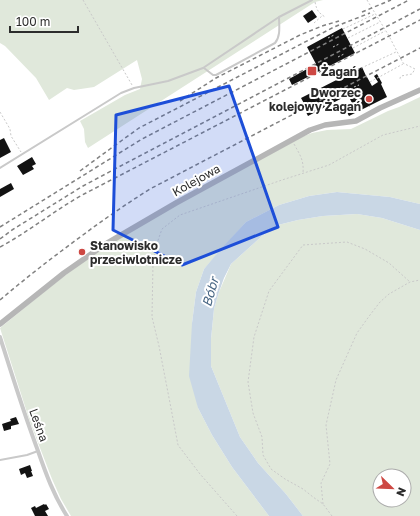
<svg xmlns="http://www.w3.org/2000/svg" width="420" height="516" font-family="'Golos Text',sans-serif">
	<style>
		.green { fill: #e0e8db; fill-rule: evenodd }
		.water { fill: #c9d7e5 }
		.building { fill: #131313 }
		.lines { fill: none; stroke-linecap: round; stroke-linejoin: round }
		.path { stroke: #c9c9c9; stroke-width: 1; stroke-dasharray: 2 2; stroke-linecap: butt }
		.lane { stroke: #c9c9c9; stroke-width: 2 }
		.street { stroke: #c9c9c9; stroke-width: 4 }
		.secondary { stroke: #b6b6b6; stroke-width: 5.5 }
		.rail { stroke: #818181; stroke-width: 1.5; stroke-dasharray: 4 3; stroke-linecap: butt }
		.marked { fill: #1d4ed8; fill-opacity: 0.2; stroke: #1d4ed8; stroke-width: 3; stroke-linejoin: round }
		.poi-dot { fill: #cd4843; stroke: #fff; stroke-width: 1.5 }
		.labels { text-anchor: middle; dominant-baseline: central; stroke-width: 4; stroke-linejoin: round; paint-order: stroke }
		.poi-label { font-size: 12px; font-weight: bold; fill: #2c2c2c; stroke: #fff; text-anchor: start }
		.street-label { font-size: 12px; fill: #2c2c2c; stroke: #fff }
		.water-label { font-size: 13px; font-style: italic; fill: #456482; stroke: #fff }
	</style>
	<rect width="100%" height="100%" fill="#fff"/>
	<!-- green -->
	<g class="green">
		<path d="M0 0H323L315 2 88 148 85 142 84 129 80 121 125 95 140 89 142 79 137 60 94 87 74 90 67 88 49 100 36 78 5 46 0 43Z"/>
		<path d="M420 97V204L390 197 337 192 309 196 279 205 246 222 204 269 196 292 192 323 198 408 212 435 232 467 269 516H71L61 499 52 479 30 422 0 328C35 300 69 270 107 246 170 205 238 172 304 136L312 133 327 130 351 129 388 111 399 107Z"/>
		<path d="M357 214 382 218 420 230V516H303L286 494 258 463 240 437 211 366V339L214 309 219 292 231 264 262 236 278 225 298 220 323 216ZM380 476H404V500H380Z"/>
	</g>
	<!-- water -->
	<path class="water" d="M337 192 390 197 420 204V230L382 218 357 214 323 216 298 220 278 225 262 236 231 264 224 278 219 292 214 309 211 339V366L240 437 258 463 286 494 303 516H269L232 467 212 435 198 408 189 376 192 323 196 292 204 269 220 250 246 222 279 205 309 196Z"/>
	<!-- building -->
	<g class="building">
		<path d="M312 10 317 17 308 23 303 16Z"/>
		<path d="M342 28 355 53 292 85 289 79 316 64 307 47Z"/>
		<path d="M362 67 367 78V77L372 86 378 82 374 76 377 74 382 83 381 84 387 97 349 116 345 109 353 105 348 95 308 116 305 110 307 109 301 98Z"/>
		<path d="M4 138 11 152 0 158V140Z"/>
		<path d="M32 157 36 164 32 166 34 169 23 175 17 166Z"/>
		<path d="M11 183 14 189 0 197V189Z"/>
		<path d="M16 417 19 424 11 426V429L4 431 2 424 11 421 10 419Z"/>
		<path d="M30 465 32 471H31L33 476 27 478 25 473 21 475 19 469Z"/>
		<path d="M44 504 45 505 46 504 49 509 45 511 48 516H35L31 508 35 506 36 508Z"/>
	</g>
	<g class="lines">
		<!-- path -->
		<g class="path">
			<path d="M83 0 132 85"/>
			<path d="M367 0 389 36 403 63 415 69 412 74 401 76 400 78V80"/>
			<path d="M315 2C317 11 318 12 325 17"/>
			<path d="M314 23 322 16"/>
			<path d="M343 29 375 14"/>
			<path d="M328 38 334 35"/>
			<path d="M348 38 380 22"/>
			<path d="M333 47 339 44"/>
			<path d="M353 48 385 31"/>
			<path d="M338 57 344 54"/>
			<path d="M354 74 347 78 346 75 396 52"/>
			<path d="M370 82 403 64"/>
			<path d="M354 87 359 85"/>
			<path d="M369 106 370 107"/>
			<path d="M0 112 10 129 11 136 21 152"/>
			<path d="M294 144C300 155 304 160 303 173"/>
			<path d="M323 504 321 483 330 464 326 425 336 380 357 333 370 315 380 302 389 294 410 282 420 280"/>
			<path d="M237 516 200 474 178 445 170 403 159 346 152 317 153 263 156 246 162 229 180 215 282 180 329 165 383 135 420 126"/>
			<path d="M332 516 323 504 313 497 303 489 285 479 271 469 263 455 262 437 253 413 248 382 254 337 269 291 303 245 347 242 365 249 389 263 410 282"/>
		</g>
		<!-- lane -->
		<g class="lane">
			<path d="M204 68 213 75H216L275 43C281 36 279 25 279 17"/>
			<path d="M0 168 121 93 134 88 168 81 203 68 279 17 312 0"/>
			<path d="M0 460 27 455 38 451"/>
		</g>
		<!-- street -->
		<path class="street" d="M0 337C12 375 24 414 38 451 46 474 54 496 67 516"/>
		<!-- secondary -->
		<path class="secondary" d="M0 324 64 273 104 245 176 203 310 130 325 125 356 121 380 108 420 90"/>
		<!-- rail -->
		<g class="rail">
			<path d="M362 12 391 0"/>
			<path d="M180 101 216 78 300 35 322 26 339 21"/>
			<path d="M80 171 110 149 139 128 334 27 370 13"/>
			<path d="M0 227 142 139 409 0"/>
			<path d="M0 239 12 230 83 186 113 170 420 9"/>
			<path d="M0 247C30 231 56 209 86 193L420 20"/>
			<path d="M0 300C28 276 57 254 87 232 107 217 128 203 150 189L420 48"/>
		</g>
	</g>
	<!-- marked area -->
	<path class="marked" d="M229 86 278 227 182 265 113 230 116 115Z"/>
	<!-- markers -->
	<g class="poi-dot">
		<rect x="307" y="66" width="10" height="10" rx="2"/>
		<circle cx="369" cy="99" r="4"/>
		<circle cx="82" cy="252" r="4"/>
	</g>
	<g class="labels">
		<!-- poi labels -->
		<g class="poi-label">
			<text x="321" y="71">Żagań</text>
			<text x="361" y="92" text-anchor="end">Dworzec<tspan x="361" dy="14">kolejowy Żagań</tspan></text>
			<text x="90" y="245">Stanowisko<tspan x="90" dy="14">przeciwlotnicze</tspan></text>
		</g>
		<!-- street labels -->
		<g class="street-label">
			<text transform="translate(196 180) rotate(-29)">Kolejowa</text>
			<text transform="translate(39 425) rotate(70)">Leśna</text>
		</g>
		<!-- water labels -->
		<g class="water-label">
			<text transform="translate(210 292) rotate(-74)">Bóbr</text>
		</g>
	</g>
	<!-- north arrow -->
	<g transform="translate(392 488) rotate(113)"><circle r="19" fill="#ffffff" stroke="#ababab"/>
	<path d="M0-3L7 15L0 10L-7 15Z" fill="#cd4843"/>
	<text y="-6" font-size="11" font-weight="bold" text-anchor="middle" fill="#2c2c2c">N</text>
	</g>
	<!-- scale -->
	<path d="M10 26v6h68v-6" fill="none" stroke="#2c2c2c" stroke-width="2"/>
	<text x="16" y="26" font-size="12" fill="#2c2c2c" stroke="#ffffff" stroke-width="3" paint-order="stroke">100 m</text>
</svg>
